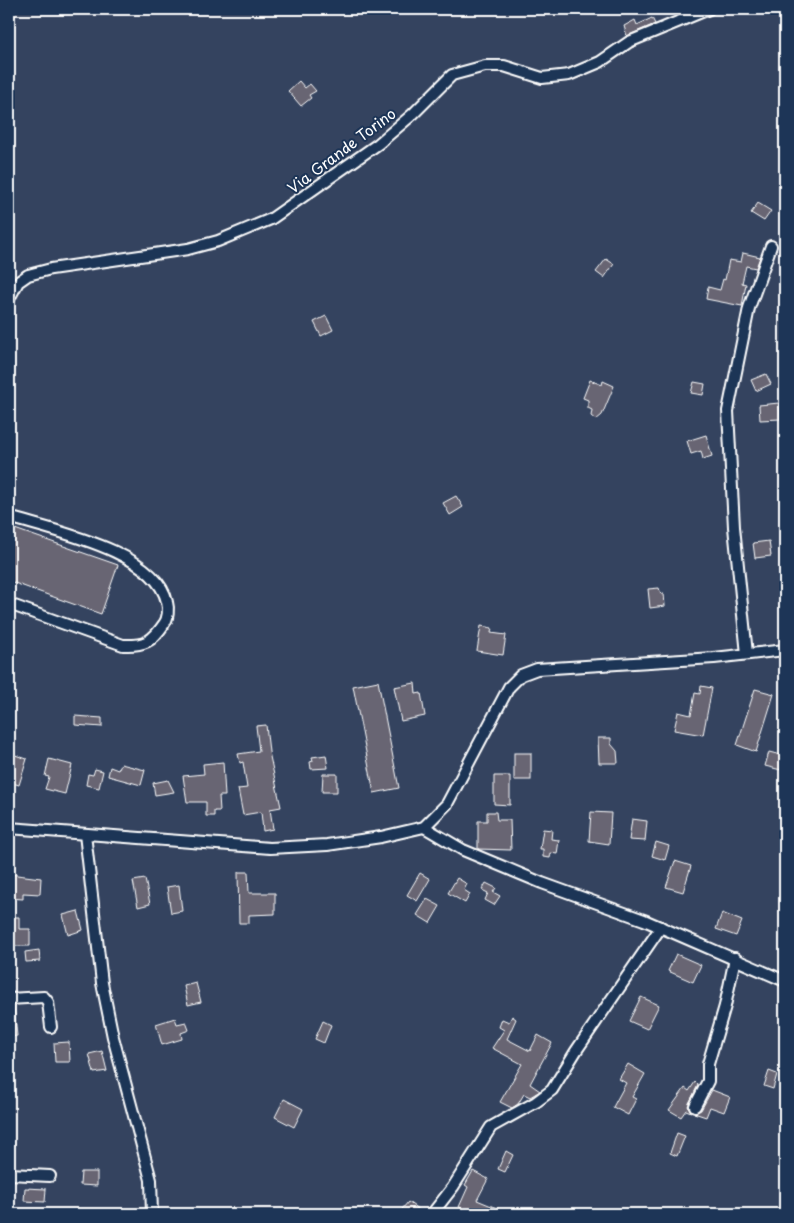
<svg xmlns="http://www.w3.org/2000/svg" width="794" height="1223" font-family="'Playpen Sans',sans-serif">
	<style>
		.building { fill: #686573; stroke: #fff }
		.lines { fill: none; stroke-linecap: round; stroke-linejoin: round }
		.minor-casing { stroke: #fff; stroke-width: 14 }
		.minor { stroke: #1d3557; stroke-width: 10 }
		.labels { text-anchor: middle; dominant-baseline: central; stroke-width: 4; stroke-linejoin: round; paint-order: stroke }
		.street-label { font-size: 15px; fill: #fff; stroke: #1d3557 }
	</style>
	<rect width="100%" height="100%" fill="#34435f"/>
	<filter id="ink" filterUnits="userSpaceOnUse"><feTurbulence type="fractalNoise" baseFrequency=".02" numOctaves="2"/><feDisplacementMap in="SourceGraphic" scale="10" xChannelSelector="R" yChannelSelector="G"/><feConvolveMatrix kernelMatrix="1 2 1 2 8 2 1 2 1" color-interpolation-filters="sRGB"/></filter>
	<g filter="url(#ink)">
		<!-- building -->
		<g class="building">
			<path d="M652 18 655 24 627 36 624 26 635 20 637 25Z"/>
			<path d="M299 81 305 88 310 84 316 91 309 95 311 98 301 106 288 91Z"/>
			<path d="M758 203 771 211 764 221 751 213Z"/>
			<path d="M743 253 760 257 756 268 746 266 742 283 746 284 742 306 706 299 708 287 720 290 723 279 725 280 729 260 741 262Z"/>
			<path d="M606 259 614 264 604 278 596 272Z"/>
			<path d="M326 316 333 330 321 336 314 322Z"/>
			<path d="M766 374 771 384 756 391 751 380Z"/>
			<path d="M590 380 602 385 603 381 614 386 602 415 596 420 591 416 592 410 588 408V400L583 398Z"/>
			<path d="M694 382 705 384 703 395 691 393Z"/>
			<path d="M779 403 780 419 760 420 759 405Z"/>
			<path d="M706 435 712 456 703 459 701 451 691 454 687 441Z"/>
			<path d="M456 496 463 507 450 515 443 503Z"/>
			<path d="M9 527 118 565 101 614 9 581Z"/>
			<path d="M769 541 771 556 755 558 753 543Z"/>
			<path d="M659 588 661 594H664L665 606 650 608 648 589Z"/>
			<path d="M481 626 492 628 491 633 506 635 503 655 477 651Z"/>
			<path d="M378 681 399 788 374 793 353 686Z"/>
			<path d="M415 683 416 694 421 693 425 716 401 721 394 687Z"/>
			<path d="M701 686 712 688 703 735 674 730 678 712 691 715 695 693 700 694Z"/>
			<path d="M755 689 774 694 756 752 737 745Z"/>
			<path d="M75 716 102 718V727L75 725Z"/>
			<path d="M266 725 269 752 281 807 270 809 273 829 263 831 261 812 243 815 238 789 247 788 243 762 240 763 238 754 259 751 256 726Z"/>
			<path d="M598 738H611V744L617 751 618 763H599Z"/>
			<path d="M769 752 785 756V771L765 766Z"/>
			<path d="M9 753 27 759 19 785 9 782Z"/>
			<rect x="514" y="753" width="17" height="27"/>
			<path d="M326 755 328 768 311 769 310 762 313 761 312 757Z"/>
			<path d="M49 759 72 765 65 794 45 789 49 777 45 776Z"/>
			<path d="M223 762 225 796H219L220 811H214V816H206V802H187L183 776 204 774 203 764Z"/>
			<path d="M121 764 145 770 141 785 108 776 110 767 118 770Z"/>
			<path d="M95 769 103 771 99 788 86 785 88 774 93 775Z"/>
			<path d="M323 774H337V792H322Z"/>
			<path d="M494 776H510V805L494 804Z"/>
			<path d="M168 780 174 792 155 795 153 783Z"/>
			<path d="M487 812H496L497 820H510L511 850 478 849V821H487Z"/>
			<path d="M591 812 611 813 609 844 589 841Z"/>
			<path d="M632 819 647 821 645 841 629 840Z"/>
			<path d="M543 829 552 830 551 839 559 840 557 854 551 853 550 858 543 857V849H540Z"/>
			<path d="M656 842 669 846 665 860 652 856Z"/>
			<path d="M675 861 691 866 683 892 666 887Z"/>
			<path d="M238 872H248L249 893H275V914L249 915V923H239Z"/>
			<path d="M420 873 430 879 417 901 407 895Z"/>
			<path d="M9 874 41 878 40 894 23 893V899L9 898Z"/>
			<path d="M457 878 467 884 464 890 470 894 465 903 448 893Z"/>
			<path d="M145 879 150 904 138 907 133 881Z"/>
			<path d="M486 883 496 888 493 892 500 896 494 905 485 900 488 893 482 890Z"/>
			<path d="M179 885 182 911 171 913 167 887Z"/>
			<path d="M427 899 440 906 430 923 417 915Z"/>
			<path d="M78 911 83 930 68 935 63 915Z"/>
			<path d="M722 913 742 921 736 936 716 929Z"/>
			<path d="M9 917H19V929H30V946H9Z"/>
			<path d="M39 950 40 961 26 962 25 952Z"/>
			<path d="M676 954 701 965 693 982 668 971Z"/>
			<path d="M196 983 201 1002 188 1005 184 986Z"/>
			<path d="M641 997 659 1005 647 1029 629 1021Z"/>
			<path d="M9 1007H14L17 1036 9 1037Z"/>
			<path d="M512 1016 516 1019 507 1039 530 1051 538 1035 552 1043 530 1084 540 1091 530 1097 524 1094 518 1104 512 1108 500 1102 522 1064 492 1048 504 1030 499 1027 502 1019 509 1022Z"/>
			<path d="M175 1018 177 1024 186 1022 189 1030 181 1033 182 1039 162 1045 156 1024Z"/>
			<path d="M323 1021 331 1025 324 1043 315 1039Z"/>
			<path d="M69 1042 70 1062H55L54 1043Z"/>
			<path d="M102 1051 107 1071 94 1073 89 1054Z"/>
			<path d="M628 1064 645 1074 632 1097 636 1099 628 1115 613 1107 626 1083 619 1079Z"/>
			<path d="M769 1071 777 1074 773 1089 764 1086Z"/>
			<path d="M695 1082 698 1085 688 1106 691 1112 686 1110 681 1117 669 1110 685 1088 689 1091Z"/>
			<path d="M712 1090 730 1097 724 1112 710 1107 706 1117 694 1113 701 1110Z"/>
			<path d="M284 1099 303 1109 294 1127 275 1117Z"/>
			<path d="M677 1133 685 1136 677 1156 670 1153Z"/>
			<path d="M506 1151 513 1155 505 1172 498 1169Z"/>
			<path d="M473 1171 488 1179 477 1200 511 1214H475L459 1207 468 1187 465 1185Z"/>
			<path d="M81 1172H97V1186L80 1185Z"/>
			<path d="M25 1188 46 1189 45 1202 24 1201Z"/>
			<path d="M408 1202 425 1214H398Z"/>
		</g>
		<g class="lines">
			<defs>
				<g id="minor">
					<path d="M9 299 18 282 28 275 51 269 188 249 218 241 271 219 378 144 413 114 452 75 485 66H504L542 78 569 75 600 62 629 42 709 9"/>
					<path d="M9 517C54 531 156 551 167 602 169 609 168 619 164 624 152 642 144 646 123 645L9 604"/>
					<path d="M747 654 734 527 728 411 749 308 771 246"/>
					<path d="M424 827 463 850 542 883 644 920 785 981"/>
					<path d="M9 828 270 848 327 845 381 837 424 827 447 804 509 687 521 675 537 669 714 658 785 650"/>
					<path d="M85 834 102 983 113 1037 151 1180 152 1214"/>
					<path d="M9 999 44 997 48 1002 51 1027"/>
					<path d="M695 1106 708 1081V1064L725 1006 735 958"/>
					<path d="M9 1174 50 1176"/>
					<path d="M432 1214 453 1187 491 1127 536 1102 552 1090 576 1051 661 927"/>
				</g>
			</defs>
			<!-- minor casing -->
			<use href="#minor" class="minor-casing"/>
			<!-- minor -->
			<use href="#minor" class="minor"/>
		</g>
	</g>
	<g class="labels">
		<!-- street labels -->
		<g class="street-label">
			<text transform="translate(341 150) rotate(-37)">Via Grande Torino</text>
		</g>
	</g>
	<!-- margin -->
	<rect width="794" height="1223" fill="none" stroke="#1d3557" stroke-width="30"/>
	<rect x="15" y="15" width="764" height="1193" fill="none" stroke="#fff" stroke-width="2" filter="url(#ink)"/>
</svg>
